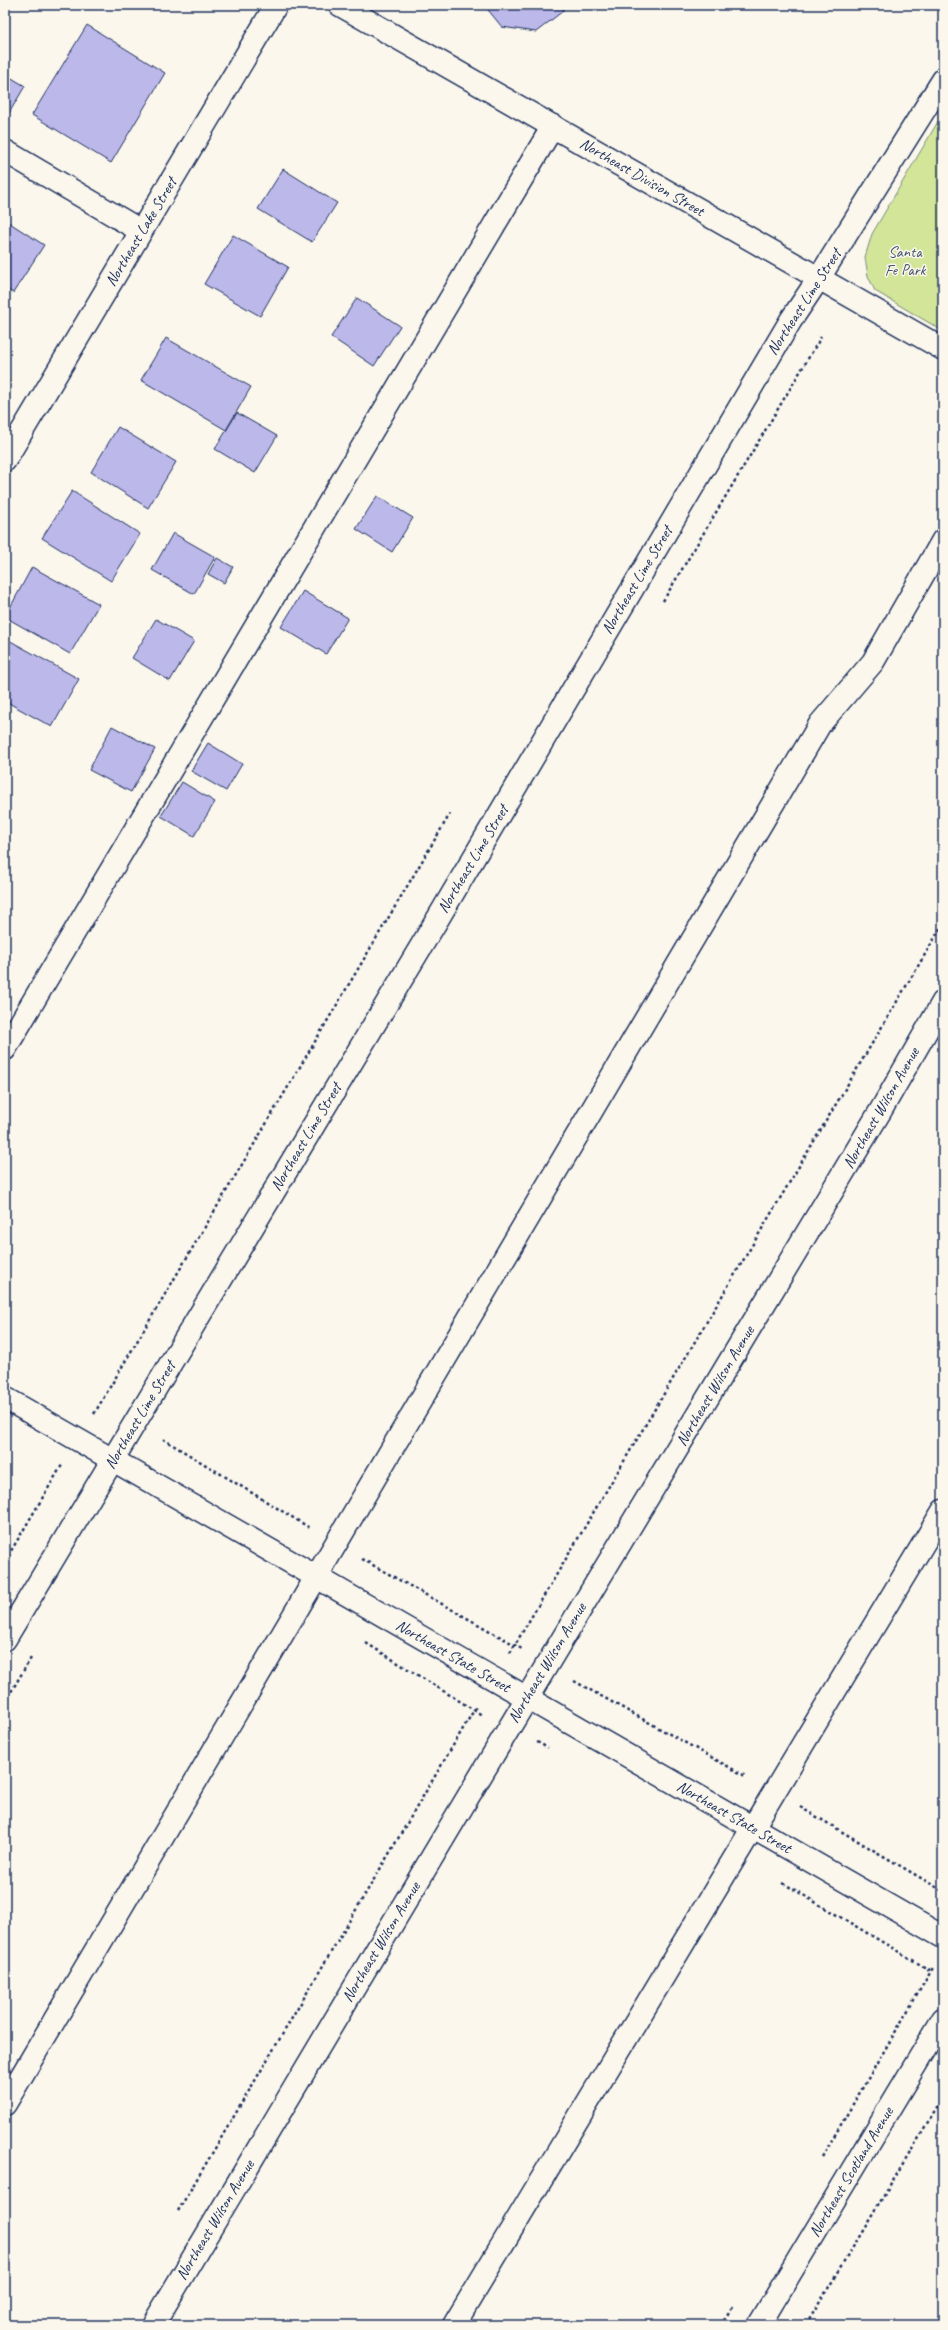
<svg xmlns="http://www.w3.org/2000/svg" width="948" height="2330" font-family="Caveat,sans-serif">
	<style>
		.green { fill: #d2e599; stroke: #768a7c }
		.building { fill: #bcb8ea; stroke: #1b2f5e }
		.lines { fill: none; stroke-linecap: round; stroke-linejoin: round }
		.minor-casing { stroke: #1b2f5e; stroke-width: 25 }
		.path { stroke: #1b2f5e; stroke-width: 2.5; stroke-dasharray: 3 3; stroke-linecap: butt }
		.minor { stroke: #fbf7ec; stroke-width: 22 }
		.labels { text-anchor: middle; dominant-baseline: central; stroke-width: 3; stroke-linejoin: round; paint-order: stroke }
		.street-label { font-size: 16px; fill: #1b2f5e; stroke: #fbf7ec }
		.park-label { font-size: 16px; fill: #40536a; stroke: #fbf7ec }
	</style>
	<rect width="100%" height="100%" fill="#fbf7ec"/>
	<filter id="ink" filterUnits="userSpaceOnUse"><feTurbulence type="fractalNoise" baseFrequency=".025" numOctaves="2"/><feDisplacementMap in="SourceGraphic" scale="8" xChannelSelector="R" yChannelSelector="G"/><feConvolveMatrix kernelMatrix="1 2 1 2 8 2 1 2 1" color-interpolation-filters="sRGB"/></filter>
	<g filter="url(#ink)">
		<!-- green -->
		<path class="green" d="M943 113V331L875 291 868 276 865 257 872 234Z"/>
		<!-- building -->
		<g class="building">
			<path d="M484 5H564L563 11 536 32 502 27Z"/>
			<path d="M87 25 165 73 111 163 32 115Z"/>
			<path d="M5 74 25 86 5 120Z"/>
			<path d="M283 169 337 203 312 242 258 209Z"/>
			<path d="M5 220 44 245 13 293 5 288Z"/>
			<path d="M233 235 288 267 260 316 204 284Z"/>
			<path d="M357 298 400 326 374 366 331 337Z"/>
			<path d="M166 338 251 387 226 430 141 380Z"/>
			<path d="M237 413 277 436 255 473 215 449Z"/>
			<path d="M118 427 176 462 148 508 91 472Z"/>
			<path d="M72 491 140 534 111 581 42 538Z"/>
			<path d="M377 496 413 518 392 552 356 529Z"/>
			<path d="M173 533 215 557 194 594 152 570Z"/>
			<path d="M217 558 233 567 224 583 208 574Z"/>
			<path d="M32 567 99 604 70 654 5 617Z"/>
			<path d="M303 591 348 618 326 654 281 627Z"/>
			<path d="M156 619 194 641 170 681 132 658Z"/>
			<path d="M5 638 79 679 52 727 5 701Z"/>
			<path d="M112 726 155 749 131 792 89 770Z"/>
			<path d="M208 743 242 764 226 791 191 771Z"/>
			<path d="M182 782 215 802 194 836 161 816Z"/>
		</g>
		<g class="lines">
			<defs>
				<g id="minor">
					<path d="M340 5 943 349"/>
					<path d="M5 151 141 231"/>
					<path d="M5 460 276 5"/>
					<path d="M5 1049 553 126"/>
					<path d="M5 1398 943 1937"/>
					<path d="M5 1639 440 915 791 320 819 278 943 80"/>
					<path d="M5 2104 820 724 873 662 943 540"/>
					<path d="M153 2325 527 1698 881 1110 943 1002"/>
					<path d="M454 2325 943 1511"/>
					<path d="M759 2325 943 2019"/>
				</g>
			</defs>
			<!-- minor casing -->
			<use href="#minor" class="minor-casing"/>
			<!-- path -->
			<g class="path">
				<path d="M663 601 821 337"/>
				<path d="M94 1414 450 814"/>
				<path d="M163 1439 310 1528"/>
				<path d="M362 1559 522 1649"/>
				<path d="M5 1561 62 1465"/>
				<path d="M366 1643 482 1715"/>
				<path d="M510 1653 943 924"/>
				<path d="M574 1681 747 1777"/>
				<path d="M5 1702 31 1658"/>
				<path d="M537 1742 548 1748"/>
				<path d="M800 1807 943 1891"/>
				<path d="M783 1883 931 1971"/>
				<path d="M822 2157 934 1966"/>
				<path d="M178 2211 477 1705"/>
				<path d="M5 2319 16 2325"/>
				<path d="M721 2325 732 2307"/>
				<path d="M806 2325 943 2098"/>
			</g>
			<!-- minor -->
			<use href="#minor" class="minor"/>
		</g>
	</g>
	<g class="labels">
		<!-- street labels -->
		<g class="street-label">
			<text transform="translate(642 177) rotate(30)">Northeast Division Street</text>
			<text transform="translate(141 232) rotate(-59)">Northeast Lake Street</text>
			<text transform="translate(804 302) rotate(-57)">Northeast Lime Street</text>
			<text transform="translate(637 580) rotate(-59)">Northeast Lime Street</text>
			<text transform="translate(473 859) rotate(-59)">Northeast Lime Street</text>
			<text transform="translate(881 1108) rotate(-60)">Northeast Wilson Avenue</text>
			<text transform="translate(306 1137) rotate(-59)">Northeast Lime Street</text>
			<text transform="translate(715 1386) rotate(-59)">Northeast Wilson Avenue</text>
			<text transform="translate(140 1415) rotate(-59)">Northeast Lime Street</text>
			<text transform="translate(453 1656) rotate(30)">Northeast State Street</text>
			<text transform="translate(547 1663) rotate(-59)">Northeast Wilson Avenue</text>
			<text transform="translate(734 1817) rotate(30)">Northeast State Street</text>
			<text transform="translate(381 1942) rotate(-59)">Northeast Wilson Avenue</text>
			<text transform="translate(851 2172) rotate(-59)">Northeast Scotland Avenue</text>
			<text transform="translate(215 2220) rotate(-59)">Northeast Wilson Avenue</text>
		</g>
		<!-- park labels -->
		<g class="park-label">
			<text x="905" y="252">Santa<tspan x="905" dy="18">Fe Park</tspan></text>
		</g>
	</g>
	<!-- margin -->
	<rect width="948" height="2330" fill="none" stroke="#fbf7ec" stroke-width="20"/>
	<rect x="10" y="10" width="928" height="2310" fill="none" stroke="#1b2f5e" stroke-width="1.5" filter="url(#ink)"/>
</svg>
